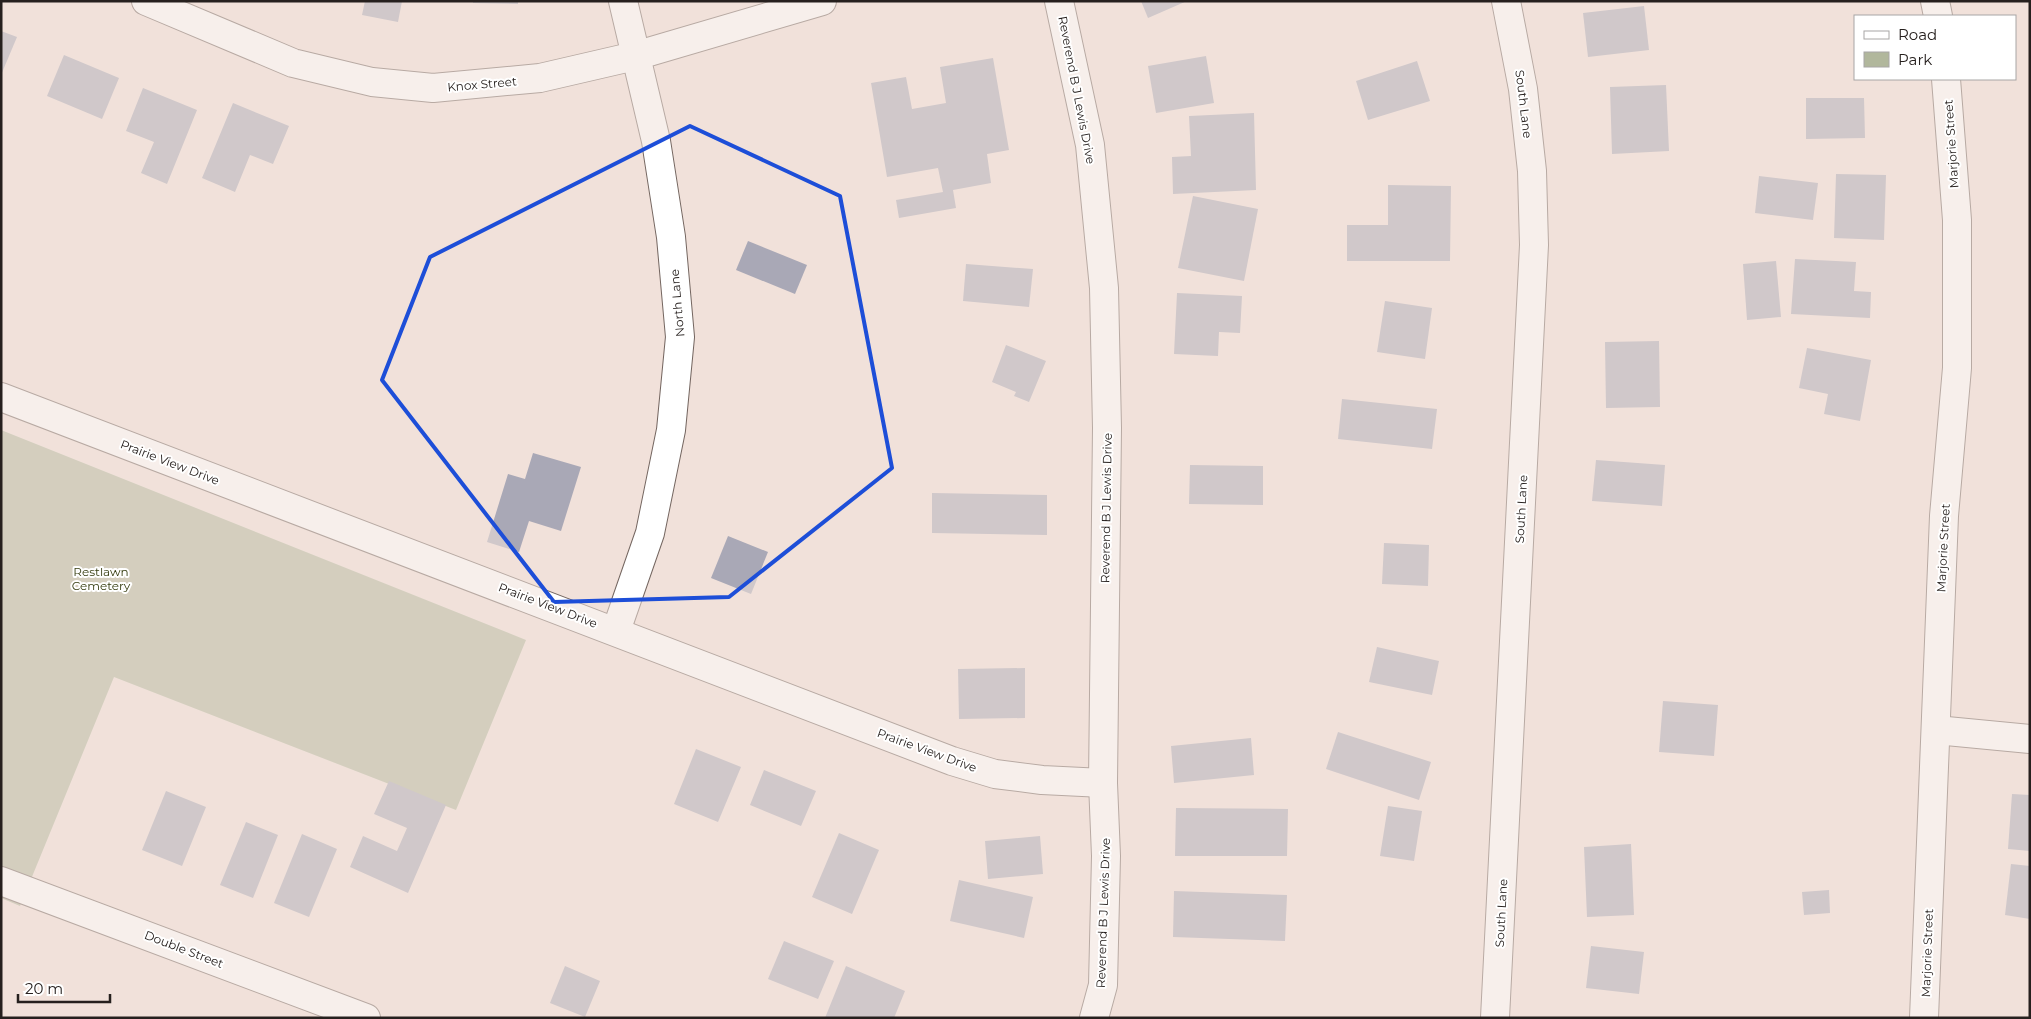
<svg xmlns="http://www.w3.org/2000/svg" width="2031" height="1019" font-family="Montserrat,sans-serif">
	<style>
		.green { fill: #b1b79c }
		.building { fill: #a9a8b6 }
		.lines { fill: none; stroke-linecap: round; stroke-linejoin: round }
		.street-casing { stroke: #746660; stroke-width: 30 }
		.street { stroke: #fff; stroke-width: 28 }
		.marked { fill: none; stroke: #1d4ed8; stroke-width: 4; stroke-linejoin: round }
		.labels { text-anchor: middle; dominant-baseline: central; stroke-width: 4; stroke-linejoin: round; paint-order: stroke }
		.street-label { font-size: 12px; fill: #26201e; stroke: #fff }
		.park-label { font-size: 12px; fill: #353c0f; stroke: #fff }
	</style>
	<rect width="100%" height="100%" fill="#f1e1da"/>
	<!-- green -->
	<path class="green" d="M1 430 526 640 456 810 114 677 20 906 1 898Z"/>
	<!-- building -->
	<g class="building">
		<path d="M365 1H402L398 22 362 15Z"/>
		<path d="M473 1H518V4L473 3Z"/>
		<path d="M1141 1H1187L1148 18Z"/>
		<path d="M1644 6 1649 50 1588 57 1583 13Z"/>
		<path d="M1 31 17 37 1 75Z"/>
		<path d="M64 55 119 78 102 119 47 96Z"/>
		<path d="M1206 56 1214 103 1156 113 1148 66Z"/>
		<path d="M993 58 1009 150 987 154 991 183 953 190 956 208 899 218 896 200 943 192 938 168 887 177 871 83 906 77 912 109 946 103 940 67Z"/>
		<path d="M1417 61 1430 101 1368 120 1356 81Z"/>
		<path d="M1666 85 1669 151 1612 154 1610 87Z"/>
		<path d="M143 88 197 110 167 184 141 173 154 142 126 131Z"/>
		<path d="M1806 98H1864L1865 138 1806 139Z"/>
		<path d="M233 103 289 126 273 164 250 155 235 192 202 178Z"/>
		<path d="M1254 113 1256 190 1173 194 1172 157 1191 156 1189 116Z"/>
		<path d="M1836 174 1886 175 1884 240 1834 238Z"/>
		<path d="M1759 176 1818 183 1813 220 1755 213Z"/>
		<path d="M1388 185 1451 186 1450 261H1347V225H1388Z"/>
		<path d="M1193 196 1258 209 1244 281 1178 268Z"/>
		<path d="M748 241 807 265 795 294 736 270Z"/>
		<path d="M1795 259 1856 262 1854 291 1871 292 1870 318 1791 314Z"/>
		<path d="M1776 261 1781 317 1747 320 1743 264Z"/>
		<path d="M966 264 1033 269 1029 307 963 301Z"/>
		<path d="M1177 293 1242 296 1240 333 1219 332 1218 356 1174 354Z"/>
		<path d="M1385 301 1432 308 1425 359 1377 352Z"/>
		<path d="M1659 341 1660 407 1606 408 1605 342Z"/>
		<path d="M1006 345 1046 361 1029 402 1014 396 1016 392 992 382Z"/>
		<path d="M1807 348 1871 360 1860 421 1824 414 1828 394 1799 388Z"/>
		<path d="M1342 399 1437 409 1432 449 1338 439Z"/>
		<path d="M533 453 581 467 561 531 529 521 519 552 487 542 508 474 525 479Z"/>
		<path d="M1596 460 1665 465 1662 506 1592 501Z"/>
		<path d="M1190 465 1263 466V505L1189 504Z"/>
		<path d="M932 493 1047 495V535L932 533Z"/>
		<path d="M728 536 768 552 751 594 711 578Z"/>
		<path d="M1384 543 1429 545 1428 586 1382 584Z"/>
		<path d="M1377 647 1439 661 1432 695 1369 682Z"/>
		<path d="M1025 668V718L959 719 958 669Z"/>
		<path d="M1663 701 1718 705 1714 756 1659 752Z"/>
		<path d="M1338 732 1431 762 1419 800 1326 769Z"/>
		<path d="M1251 738 1254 775 1174 783 1171 746Z"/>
		<path d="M696 749 741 767 718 822 674 804Z"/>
		<path d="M764 770 816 791 801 826 750 805Z"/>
		<path d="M389 781 446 805 408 893 350 867 363 836 397 851 407 828 374 814Z"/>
		<path d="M166 791 206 807 182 866 142 850Z"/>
		<path d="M2012 794 2030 795V851L2008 849Z"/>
		<path d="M1388 806 1422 811 1414 861 1380 856Z"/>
		<path d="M1176 808 1288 809 1287 856H1175Z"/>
		<path d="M246 822 278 835 253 898 220 885Z"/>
		<path d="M839 833 879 850 852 914 812 897Z"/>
		<path d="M302 834 337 849 309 917 274 903Z"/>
		<path d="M1040 836 1043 874 988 879 985 841Z"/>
		<path d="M1631 844 1634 915 1587 917 1584 847Z"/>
		<path d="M2011 864 2030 866V919L2005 915Z"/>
		<path d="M959 880 1033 897 1024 938 950 921Z"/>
		<path d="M1829 890 1830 913 1804 915 1802 892Z"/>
		<path d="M1174 891 1287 895 1285 941 1173 937Z"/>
		<path d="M784 941 834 961 818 999 768 979Z"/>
		<path d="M1591 946 1644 952 1639 994 1586 988Z"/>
		<path d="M565 966 600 981 585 1017 550 1003Z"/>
		<path d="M846 966 905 991 894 1018H825Z"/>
	</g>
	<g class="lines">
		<defs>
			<g id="street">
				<path d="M146 1 293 63 372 82 433 88 540 78 635 56 822 1"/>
				<path d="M1059 1 1090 145 1104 288 1107 428 1103 783 1106 856 1103 985 1094 1018"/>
				<path d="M1935 1 1938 16"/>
				<path d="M1 397 952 761 995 774 1042 780 1103 783"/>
				<path d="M616 631 650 533 671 430 680 337 671 237 656 141 623 1"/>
				<path d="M1936 730 2030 739"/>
				<path d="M1 881 366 1018"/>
				<path d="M1495 1018 1534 245 1532 171 1523 89 1506 1"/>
				<path d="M1924 1018 1944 516 1957 368V220L1946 79"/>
			</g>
		</defs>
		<!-- street casing -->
		<use href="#street" class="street-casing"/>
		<!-- street -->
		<use href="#street" class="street"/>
	</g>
	<!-- marked area -->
	<path d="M0 0H2031V1019H0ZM690 126 840 196 892 468 729 597 554 602 382 380 430 257Z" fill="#f1e1da" fill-opacity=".55" fill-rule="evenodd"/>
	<path class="marked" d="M690 126 840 196 892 468 729 597 554 602 382 380 430 257Z"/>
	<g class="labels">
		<!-- street labels -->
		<g class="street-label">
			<text transform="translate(482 84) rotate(-5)">Knox Street</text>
			<text transform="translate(1077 90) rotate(79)">Reverend B J Lewis Drive</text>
			<text transform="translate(1524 104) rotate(83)">South Lane</text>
			<text transform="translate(1951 144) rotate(-94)">Marjorie Street</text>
			<text transform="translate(677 303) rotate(-95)">North Lane</text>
			<text transform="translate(170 462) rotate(21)">Prairie View Drive</text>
			<text transform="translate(1106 508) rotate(-89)">Reverend B J Lewis Drive</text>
			<text transform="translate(1521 509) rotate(-87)">South Lane</text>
			<text transform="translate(1943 548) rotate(-87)">Marjorie Street</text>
			<text transform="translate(548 605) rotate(21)">Prairie View Drive</text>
			<text transform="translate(927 750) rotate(20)">Prairie View Drive</text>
			<text transform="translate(1103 913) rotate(-88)">Reverend B J Lewis Drive</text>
			<text transform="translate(1501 913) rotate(-87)">South Lane</text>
			<text transform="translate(184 949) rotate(21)">Double Street</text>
			<text transform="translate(1927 953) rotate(-88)">Marjorie Street</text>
		</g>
		<!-- park labels -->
		<g class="park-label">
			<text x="101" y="571">Restlawn<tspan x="101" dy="14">Cemetery</tspan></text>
		</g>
	</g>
	<!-- border -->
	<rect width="2031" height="1019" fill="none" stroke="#26201e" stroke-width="5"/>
	<!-- legend -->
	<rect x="1854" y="15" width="162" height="65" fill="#ffffff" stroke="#a8a6a5"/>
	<rect x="1864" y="31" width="25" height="8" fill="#ffffff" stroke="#a8a6a5"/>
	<text x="1898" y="40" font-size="15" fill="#26201e">Road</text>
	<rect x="1864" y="52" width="25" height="15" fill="#b1b79c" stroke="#a8a6a5"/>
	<text x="1898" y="65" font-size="15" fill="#26201e">Park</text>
	<!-- scale -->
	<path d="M18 994v8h92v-8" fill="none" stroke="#26201e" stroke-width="2.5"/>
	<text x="25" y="994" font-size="15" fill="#26201e" stroke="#ffffff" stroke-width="4" paint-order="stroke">20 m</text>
</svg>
